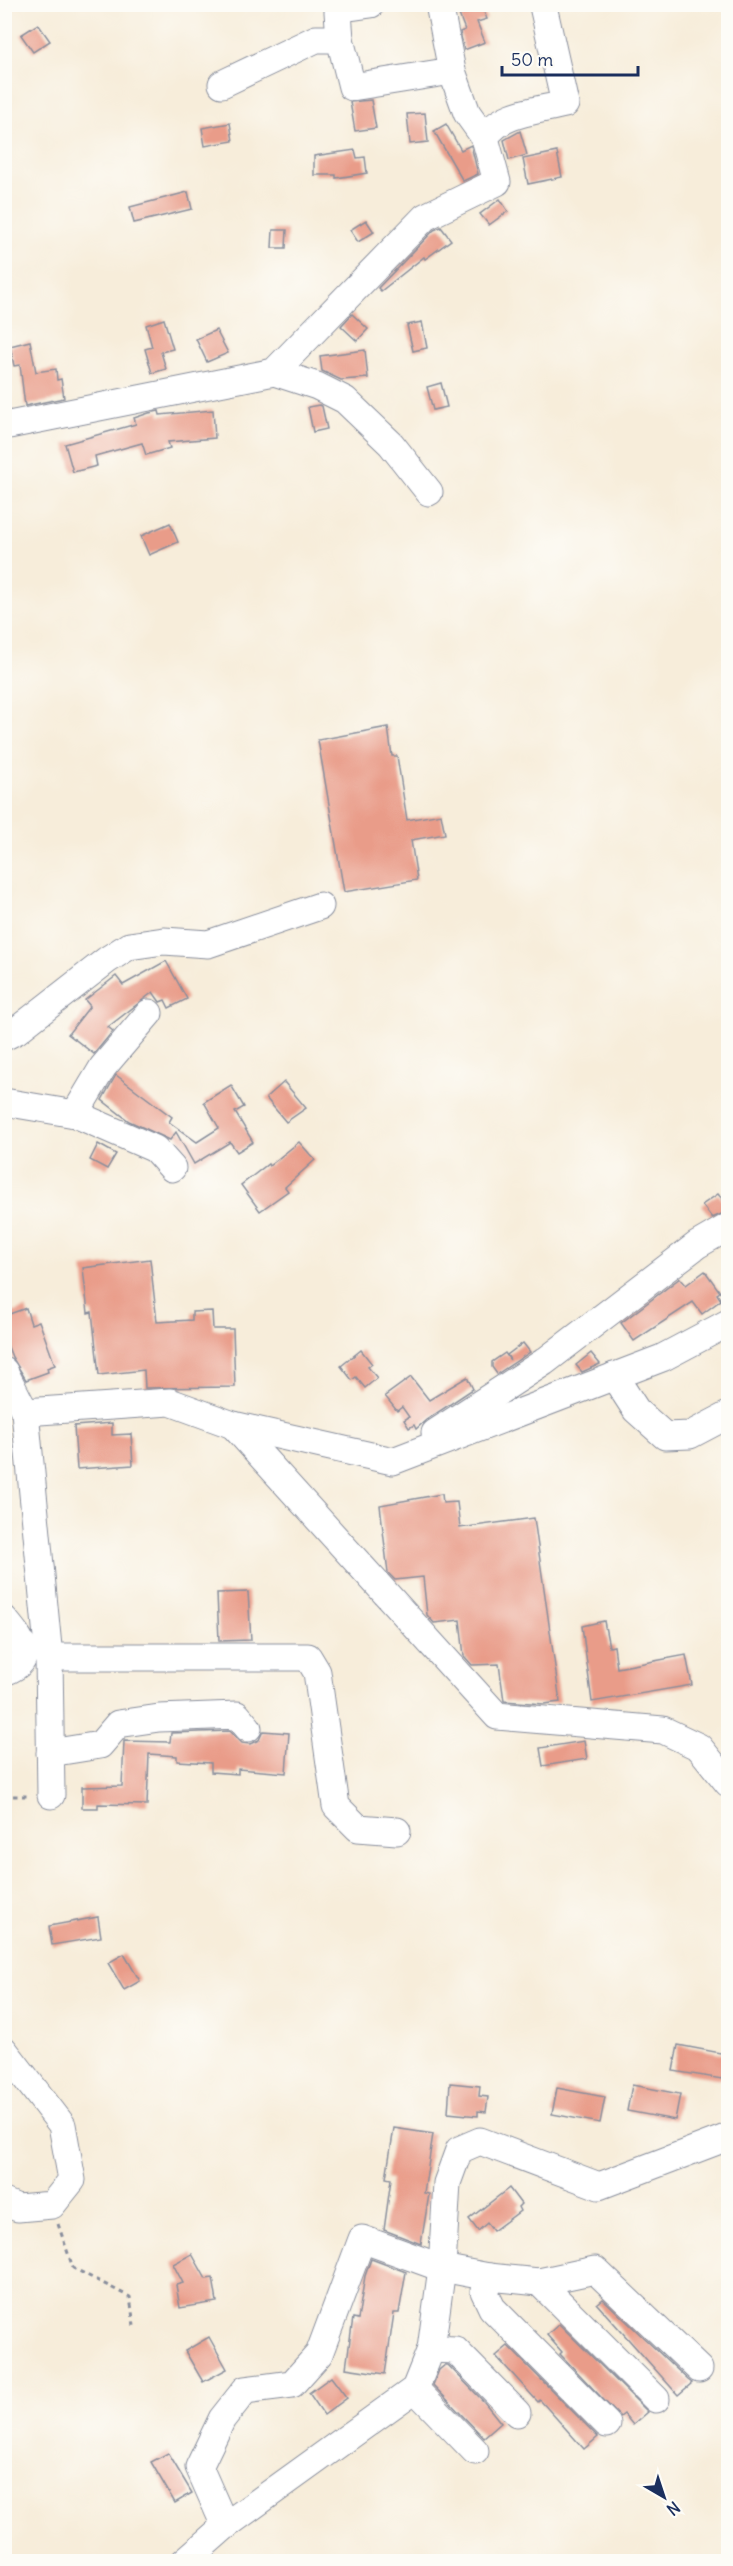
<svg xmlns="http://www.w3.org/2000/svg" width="733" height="2566" font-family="Delius,sans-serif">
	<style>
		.building { fill: #e99c89 }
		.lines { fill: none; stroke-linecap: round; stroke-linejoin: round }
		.minor-casing { stroke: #898e9c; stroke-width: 29 }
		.path { stroke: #898e9c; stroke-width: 3; stroke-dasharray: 4.5 4.5; stroke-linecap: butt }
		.minor { stroke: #fff; stroke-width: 27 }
	</style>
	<rect width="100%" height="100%" fill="#fdfcf7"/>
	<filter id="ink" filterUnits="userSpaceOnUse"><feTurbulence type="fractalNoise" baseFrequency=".0167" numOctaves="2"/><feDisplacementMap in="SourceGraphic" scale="12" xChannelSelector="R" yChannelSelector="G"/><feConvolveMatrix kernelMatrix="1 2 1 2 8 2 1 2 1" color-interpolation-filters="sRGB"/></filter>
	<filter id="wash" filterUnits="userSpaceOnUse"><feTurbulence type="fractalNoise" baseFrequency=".008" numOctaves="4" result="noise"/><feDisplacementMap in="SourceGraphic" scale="24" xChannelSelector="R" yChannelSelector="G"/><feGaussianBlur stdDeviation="1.35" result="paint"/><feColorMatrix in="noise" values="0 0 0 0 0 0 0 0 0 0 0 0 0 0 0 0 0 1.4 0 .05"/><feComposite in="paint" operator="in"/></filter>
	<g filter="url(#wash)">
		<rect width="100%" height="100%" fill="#f7edda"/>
		<g id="blocks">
			<!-- building -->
			<g class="building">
				<path d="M455 4H481L487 19 477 22 485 42 464 50 460 32 465 30Z"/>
				<path d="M38 24 50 41 33 52 21 35Z"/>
				<path d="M371 100 376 128 355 131 350 102Z"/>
				<path d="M425 113 428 142 410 144 407 114Z"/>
				<path d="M230 123 233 141 205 146 202 128Z"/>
				<path d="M446 124 461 150 471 145 478 174 463 181 434 131Z"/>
				<path d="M520 131 527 155 509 160 504 140Z"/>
				<path d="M355 150 357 158 365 157 367 173 336 178V175H314V156Z"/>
				<path d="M557 152 562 177 528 184 523 159Z"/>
				<path d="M188 192 192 209 134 223 130 207Z"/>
				<path d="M500 199 508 211 489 225 480 214Z"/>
				<path d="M366 220 374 232 358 242 350 230Z"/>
				<path d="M441 227 451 240 425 259 424 257 381 291 378 288 434 230Z"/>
				<path d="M273 230H287L286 248H272Z"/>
				<path d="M352 314 368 329 357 341 341 326Z"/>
				<path d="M164 319 173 349 161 352 166 369 152 373 145 349 152 347 146 325Z"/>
				<path d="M422 322 427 348 413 351 407 325Z"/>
				<path d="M216 330 228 353 207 362 196 339Z"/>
				<path d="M30 341 36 372 56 369 57 380 61 379 64 398 25 406 20 365 14 366 10 346Z"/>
				<path d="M365 350 368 378 341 380 322 371 320 356Z"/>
				<path d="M441 383 447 407 433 410 427 387Z"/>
				<path d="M319 405 322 406 327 429 313 432 308 407Z"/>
				<path d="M213 410 215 438 168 442 170 448 146 455 142 443 95 456 97 466 73 472 65 444 136 424 134 418 149 413 159 411 160 415Z"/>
				<path d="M170 523 178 542 149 555 141 536Z"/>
				<path d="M388 727 392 756H397L407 820 441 814 445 834 411 840 417 880 344 892 318 740Z"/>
				<path d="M166 961 187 999 169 1008 165 1000 160 1002 153 992 108 1027 113 1031 94 1054 68 1034 90 1006 85 1000 116 976 123 985Z"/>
				<path d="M116 1075 172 1117 169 1122 197 1142 219 1128 204 1102 231 1085 244 1107 235 1112 253 1142 237 1152 230 1142 194 1164 176 1132 170 1140 129 1121 102 1100Z"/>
				<path d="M284 1082 306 1108 286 1122 266 1098Z"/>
				<path d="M299 1142 315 1160 285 1187 288 1191 260 1211 241 1185 268 1164 269 1166Z"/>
				<path d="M98 1144 116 1154 107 1169 90 1160Z"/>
				<path d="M718 1194 729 1207V1211L712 1218 702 1205Z"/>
				<path d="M150 1259 157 1322 192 1320V1312L212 1311 213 1329H233L235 1387 145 1388 144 1370 99 1375 92 1312 88 1313 83 1268Z"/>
				<path d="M705 1271 720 1292 717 1294 721 1300 702 1314 693 1302 634 1341 621 1323 680 1278 686 1285Z"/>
				<path d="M26 1308 31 1324 39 1321 55 1365 47 1368 48 1372 26 1380 12 1357 4 1337V1316Z"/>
				<path d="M523 1343 530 1352 497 1374 492 1367V1362L505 1353 510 1360 507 1355Z"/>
				<path d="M361 1350 372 1364 368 1367 377 1378 365 1388 356 1377 352 1380 341 1366Z"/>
				<path d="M591 1353 600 1364 582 1372 576 1365Z"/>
				<path d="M411 1377 429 1400 467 1377 473 1389 426 1420 416 1429 414 1425 409 1428 404 1420 409 1417 402 1407 397 1411 385 1396Z"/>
				<path d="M112 1423V1435L131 1434 133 1465 77 1469 74 1426Z"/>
				<path d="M442 1494 443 1503 457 1502 460 1528 534 1518 560 1702 544 1704 504 1701 499 1664 472 1665 464 1656 460 1620 434 1623 427 1615 423 1577 395 1580 388 1573 380 1505Z"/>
				<path d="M248 1592 251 1640 219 1641 217 1593Z"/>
				<path d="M604 1621 609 1647 614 1646 617 1668 686 1655 692 1685 592 1702 582 1626Z"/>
				<path d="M230 1731 242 1743 250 1744 259 1740 263 1731 289 1733 286 1773 238 1769V1774L211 1772V1763L177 1761V1756L149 1754 147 1805 98 1804V1808H82V1787L122 1786 124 1741 170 1742 171 1733Z"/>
				<path d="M584 1741 587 1759 543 1766 540 1748Z"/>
				<path d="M98 1917 101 1937 52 1945 49 1926Z"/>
				<path d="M124 1954 140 1981 124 1990 108 1963Z"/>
				<path d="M678 2045 726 2054 722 2079 673 2071Z"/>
				<path d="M450 2083 480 2086 479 2096 488 2097 486 2112 478 2111V2116L448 2113Z"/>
				<path d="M632 2085 680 2094 675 2120 627 2111Z"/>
				<path d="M557 2088 605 2097 600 2123 552 2114Z"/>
				<path d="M394 2128 433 2134 424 2193 429 2194 421 2244 384 2230 391 2179 386 2178Z"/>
				<path d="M509 2188 521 2204 518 2207 520 2211 493 2231 487 2223 478 2231 469 2219Z"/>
				<path d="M192 2254 206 2279 213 2278 217 2302 180 2308 176 2285 183 2283 173 2264Z"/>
				<path d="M371 2259 406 2272 399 2313H394L385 2374 346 2368 353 2318 358 2319 365 2276Z"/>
				<path d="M603 2299 688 2380 692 2383 678 2395 597 2304Z"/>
				<path d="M559 2324 648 2412 633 2425 624 2414 620 2417 560 2354 562 2352 547 2335Z"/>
				<path d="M209 2337 227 2369 203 2382 185 2351Z"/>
				<path d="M508 2346 598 2437 584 2449 540 2400 538 2402 496 2356Z"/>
				<path d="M445 2365H448L485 2403 501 2423 484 2438 433 2385 439 2370Z"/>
				<path d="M331 2377 347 2398 324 2415 309 2393Z"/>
				<path d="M168 2453 192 2493 175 2503 151 2462Z"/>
			</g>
		</g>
	</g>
	<g filter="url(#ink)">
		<use href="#blocks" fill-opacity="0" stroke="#898e9c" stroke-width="1.5"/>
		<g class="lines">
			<defs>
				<g id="minor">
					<path d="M439 4 452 71 467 113 485 138"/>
					<path d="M340 39 338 12 343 8 371 4"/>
					<path d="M222 84 316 39H340L352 87 452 71"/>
					<path d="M274 372 317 386 345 400 391 444 429 492"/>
					<path d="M4 426 274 372 425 217 497 182 485 138C500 112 538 111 565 104L543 6"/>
					<path d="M4 1037 16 1031 107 960 129 946 164 941 208 944 320 906"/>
					<path d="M4 1102 75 1114 155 1149 172 1168"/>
					<path d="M75 1114 103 1067 149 1013"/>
					<path d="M4 1371 25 1412 170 1402 233 1425 393 1461 662 1358 728 1323"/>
					<path d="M614 1376 636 1410 665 1436 690 1435 728 1415"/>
					<path d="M25 1412 49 1657 51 1795"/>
					<path d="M233 1425 497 1716 663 1730 699 1747 728 1783"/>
					<path d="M435 1433 544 1362 697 1245 728 1227"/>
					<path d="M4 1619C19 1637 40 1660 4 1672"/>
					<path d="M49 1657H308L317 1672 336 1806 358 1828 397 1831"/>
					<path d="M50 1753 100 1745 118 1724 159 1718 237 1715 248 1728"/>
					<path d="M4 2050 62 2125 72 2180 52 2205 18 2208 4 2202"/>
					<path d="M489 2277 484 2291 492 2308 607 2424"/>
					<path d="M539 2282 656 2399"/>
					<path d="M431 2349 455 2350 517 2413"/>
					<path d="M415 2389 475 2451"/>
					<path d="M225 2526 199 2467 222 2419 245 2390 292 2384 319 2354 362 2239 442 2268 489 2277 539 2282 595 2270 699 2369"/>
					<path d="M184 2562 225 2526 415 2389 431 2349 442 2268 447 2183 459 2150 480 2141 599 2186 728 2137"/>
				</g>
			</defs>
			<!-- minor casing -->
			<use href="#minor" class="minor-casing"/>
			<!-- path -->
			<g class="path">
				<path d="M4 1796H28"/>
				<path d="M58 2224 73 2268 130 2297 134 2326"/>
			</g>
			<!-- minor -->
			<use href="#minor" class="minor"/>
		</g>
	</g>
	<!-- margin -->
	<rect width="733" height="2566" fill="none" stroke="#fdfcf7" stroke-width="24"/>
	<!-- north arrow -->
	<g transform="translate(664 2497) rotate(141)" stroke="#fdfcf7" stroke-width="4.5" paint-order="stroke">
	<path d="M0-4.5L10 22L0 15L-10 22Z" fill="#1b2f5e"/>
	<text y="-9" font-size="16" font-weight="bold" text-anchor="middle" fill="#1b2f5e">N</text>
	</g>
	<!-- scale -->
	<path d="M502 66v9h136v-9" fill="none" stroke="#1b2f5e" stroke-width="3"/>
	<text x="511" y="66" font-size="18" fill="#1b2f5e" stroke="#fdfcf7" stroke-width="4.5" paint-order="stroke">50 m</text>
</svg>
